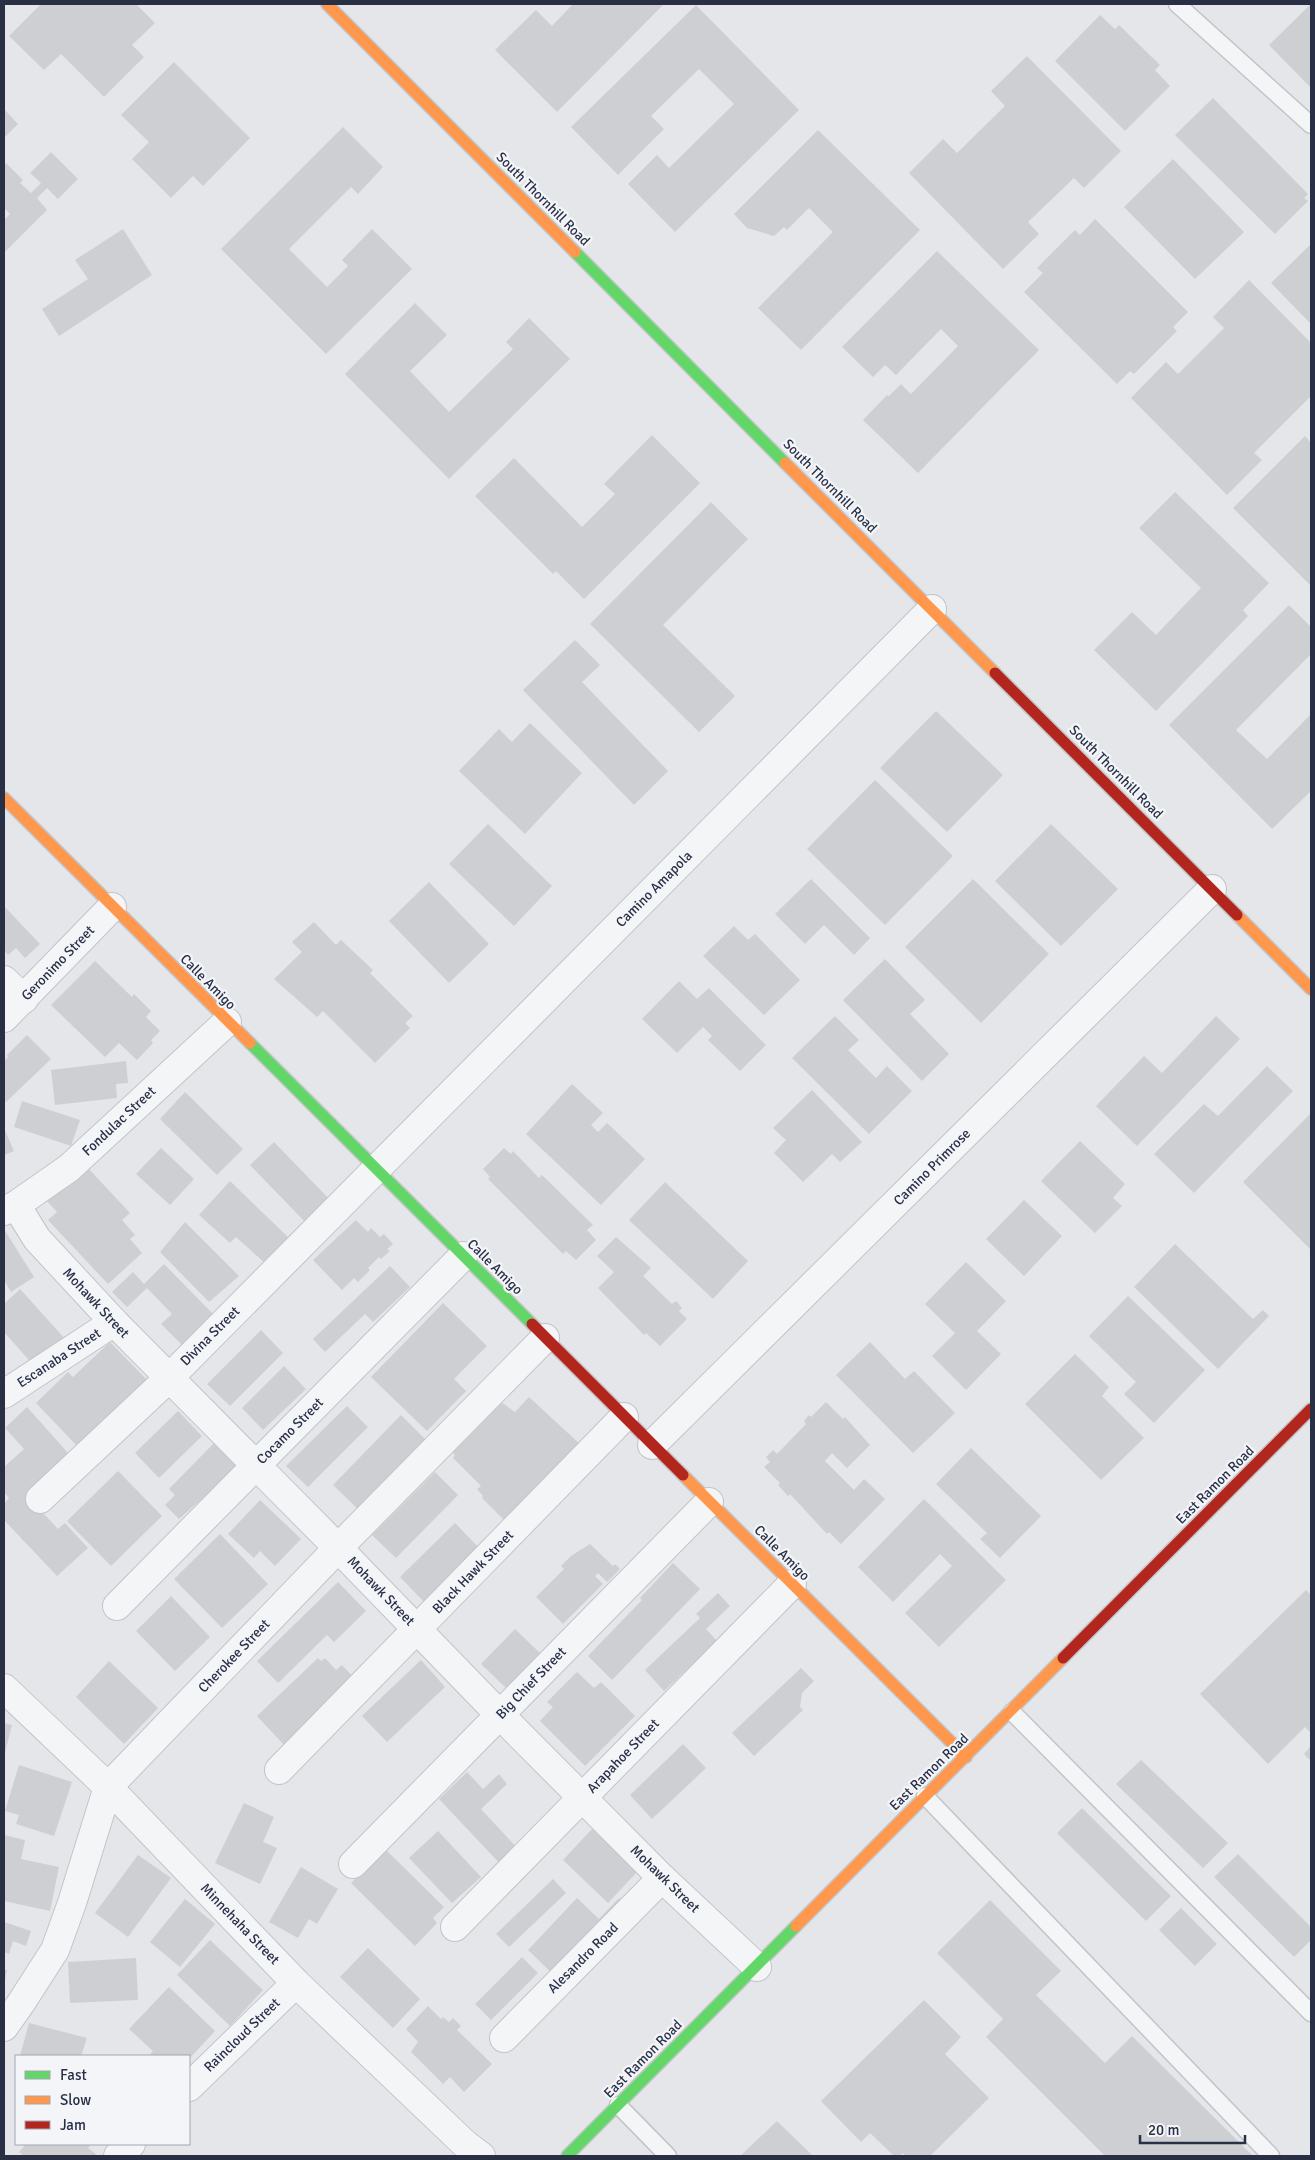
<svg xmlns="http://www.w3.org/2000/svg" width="1315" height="2160" font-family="Signika,sans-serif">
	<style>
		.building { fill: #cecfd3 }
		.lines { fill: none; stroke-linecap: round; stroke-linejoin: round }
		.lane-casing { stroke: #c3c4c8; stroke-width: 19 }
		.street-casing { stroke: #c3c4c8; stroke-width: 30 }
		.fast-casing { stroke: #c3c4c8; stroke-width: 14 }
		.slow-casing { stroke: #c3c4c8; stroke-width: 14 }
		.jam-casing { stroke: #c3c4c8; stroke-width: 14 }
		.lane { stroke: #f4f5f7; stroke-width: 16 }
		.street { stroke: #f4f5f7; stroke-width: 28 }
		.fast { stroke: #63d668; stroke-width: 11 }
		.slow { stroke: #ff974d; stroke-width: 11 }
		.jam { stroke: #b3261e; stroke-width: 11 }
		.labels { text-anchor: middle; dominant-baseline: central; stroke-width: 4.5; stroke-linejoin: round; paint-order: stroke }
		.street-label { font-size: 14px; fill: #293046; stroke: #f3f5f9 }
	</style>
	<rect width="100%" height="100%" fill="#e5e6ea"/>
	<!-- building -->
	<g class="building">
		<path d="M41 4H136L155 23 132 45 144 57 104 97 61 54 44 70 9 36Z"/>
		<path d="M573 4H664L557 112 495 50 536 10 552 26Z"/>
		<path d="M1311 4V88L1269 45Z"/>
		<path d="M696 5 799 110 675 232 628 184 657 155 669 168 734 104 699 69 651 116 664 129 618 175 571 127Z"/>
		<path d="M1100 15 1115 29 1119 25 1160 65 1155 70 1170 86 1125 131 1055 61Z"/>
		<path d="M1027 56 1121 151 1084 188 1074 178 1028 222 1039 234 1003 269 909 173 943 139 957 153 1005 106 991 91Z"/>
		<path d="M174 62 250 138 203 186 193 176 171 198 132 159 149 142 121 115Z"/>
		<path d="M1213 98 1308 194 1304 198 1308 201 1275 234 1175 135Z"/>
		<path d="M4 109 18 124 4 138Z"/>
		<path d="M343 127 383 167 358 194 351 187 289 249 327 287 348 266 342 260 372 229 412 269 326 354 221 249Z"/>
		<path d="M818 130 920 230 801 350 758 308 833 232 809 208 787 230 784 227 774 236 747 228 734 214Z"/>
		<path d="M51 152 78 179 58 199 47 188 37 198 47 210 4 253V220L10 214 4 208V165L6 163 23 180 20 183 31 193 41 183 30 173Z"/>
		<path d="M1173 159 1244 232 1195 279 1124 207Z"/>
		<path d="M1095 219 1188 312 1173 327 1177 331 1134 374 1130 371 1117 384 1024 292 1043 273 1037 268 1075 230 1080 235Z"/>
		<path d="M123 229 152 275 59 336 42 309 88 279 75 260Z"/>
		<path d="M1311 244V324L1271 283Z"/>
		<path d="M937 251 1039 350 918 473 863 420 887 395 889 396 901 384 911 394 958 346 941 329 896 375 885 365 873 377 842 347Z"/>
		<path d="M1249 280 1311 343V396L1254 453 1262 460 1227 495 1131 398 1166 362 1178 374 1224 328 1213 317Z"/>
		<path d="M415 303 447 335 410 371 449 412 513 349 506 342 529 318 570 359 449 479 345 374Z"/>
		<path d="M652 435 700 483 584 599 556 571 553 574 475 496 514 458 582 527 615 494 604 484Z"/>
		<path d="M1305 436 1311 443V586L1233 508Z"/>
		<path d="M1175 492 1269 583 1243 610 1248 616 1156 711 1094 650 1132 612 1156 635 1201 588 1139 528Z"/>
		<path d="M711 502 748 539 663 625 735 696 699 732 590 624Z"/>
		<path d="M1289 605 1311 627V654L1236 730 1267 759 1311 714V791L1272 829 1169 725Z"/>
		<path d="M575 640 600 665 582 682 668 771 634 805 523 690Z"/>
		<path d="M936 711 1003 775 947 832 880 768Z"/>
		<path d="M530 723 582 773 525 834 459 771 499 729 512 742Z"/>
		<path d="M875 780 953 856 885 925 807 849Z"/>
		<path d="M488 824 552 886 514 926 449 864Z"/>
		<path d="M1051 824 1118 889 1061 946 995 881Z"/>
		<path d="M811 879 870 938 854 955 824 925 805 944 775 914Z"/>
		<path d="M973 879 1049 954 981 1023 905 947Z"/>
		<path d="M429 882 489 944 449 983 389 921Z"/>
		<path d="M4 906 40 944 25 958 16 948 8 955 4 950Z"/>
		<path d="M314 922 336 945 341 940 373 970 370 973 413 1016 405 1023 410 1028 375 1063 323 1011 317 1017 274 979 302 952 292 942Z"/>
		<path d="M734 926 748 940 755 934 800 980 764 1015 703 956Z"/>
		<path d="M885 959 925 1000 910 1014 949 1054 922 1081 843 1000Z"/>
		<path d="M95 961 132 997 134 994 151 1011 146 1017 160 1031 151 1040 153 1043 137 1060 119 1043 105 1057 51 1005Z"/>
		<path d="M679 981 697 999 709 988 766 1045 740 1071 708 1040 712 1036 703 1027 677 1053 642 1019Z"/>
		<path d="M835 1016 859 1040 848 1050 876 1078 887 1066 912 1091 869 1134 792 1058Z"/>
		<path d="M1216 1016 1240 1039 1137 1146 1096 1106 1144 1056 1162 1073Z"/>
		<path d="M27 1035 51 1059 6 1102 4 1101V1061L8 1057 7 1055Z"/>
		<path d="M126 1061 128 1083 116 1084 117 1098 55 1105 51 1070Z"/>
		<path d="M1267 1066 1293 1091 1194 1193 1154 1154 1204 1104 1218 1116Z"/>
		<path d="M572 1084 603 1113 591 1125 598 1132 607 1123 645 1159 601 1205 526 1134Z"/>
		<path d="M812 1090 862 1142 840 1162 832 1154 803 1182 774 1153 786 1140 773 1128Z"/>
		<path d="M185 1092 243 1149 217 1175 160 1119Z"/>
		<path d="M22 1101 80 1120 71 1146 14 1127Z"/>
		<path d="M1311 1113V1250L1243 1182Z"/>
		<path d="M4 1128 14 1151 4 1155Z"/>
		<path d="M1080 1141 1125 1184 1113 1198 1122 1206 1095 1233 1041 1181Z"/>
		<path d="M274 1142 334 1204 310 1227 250 1165Z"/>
		<path d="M161 1148 194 1179 170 1205 136 1174Z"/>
		<path d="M504 1148 511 1154 513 1151 539 1178 542 1175 593 1225 587 1230 596 1240 576 1260 566 1251 563 1254 488 1179 490 1177 483 1169Z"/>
		<path d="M88 1168 130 1213 122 1220 135 1235 130 1239 142 1253 108 1284 48 1220 57 1212 47 1201 68 1182 71 1185Z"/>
		<path d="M230 1181 291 1240 267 1265 236 1237 230 1243 199 1215Z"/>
		<path d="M665 1182 748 1261 713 1299 629 1220Z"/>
		<path d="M1024 1200 1062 1236 1024 1276 986 1239Z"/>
		<path d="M356 1220 368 1232 371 1228 380 1237 384 1234 393 1244 387 1249 390 1251 381 1259 379 1257 368 1268 370 1270 358 1282 354 1278 342 1290 313 1260Z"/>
		<path d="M185 1222 239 1276 209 1302 160 1252Z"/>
		<path d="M4 1229 34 1277 11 1292 4 1280Z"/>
		<path d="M616 1237 651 1268 643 1276 672 1304 676 1301 682 1308 679 1311 687 1319 660 1346 646 1333 644 1335 598 1288 614 1272 597 1256Z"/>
		<path d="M1175 1244 1253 1319 1263 1310 1269 1316 1218 1369 1134 1287Z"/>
		<path d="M966 1262 1006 1301 977 1331 1001 1354 966 1390 932 1356 955 1333 925 1304Z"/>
		<path d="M164 1264 214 1315 183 1346 161 1324 172 1314 147 1288 127 1307 112 1292 133 1272 144 1284Z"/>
		<path d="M390 1266 410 1287 373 1322 365 1314 325 1352 313 1339Z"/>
		<path d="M20 1289 66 1340 36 1368 4 1332V1304Z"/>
		<path d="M1128 1296 1205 1370 1154 1423 1124 1394 1136 1382 1089 1336Z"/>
		<path d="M443 1303 487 1346 454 1379 466 1391 427 1431 371 1377Z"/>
		<path d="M261 1330 283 1353 230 1406 207 1384Z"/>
		<path d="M110 1342 150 1383 81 1450 36 1403 68 1372 73 1377Z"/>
		<path d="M870 1342 905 1379 914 1371 955 1413 913 1453 836 1375Z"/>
		<path d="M1075 1354 1109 1387 1102 1396 1144 1438 1101 1480 1025 1404Z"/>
		<path d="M284 1366 306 1389 263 1430 242 1408Z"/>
		<path d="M529 1397 581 1445 506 1522 482 1498 483 1496 477 1489 481 1486 453 1458 455 1455 451 1451 501 1402 515 1412Z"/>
		<path d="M826 1402 843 1419 845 1417 870 1445 847 1468 832 1453 825 1461 854 1490 864 1479 885 1499 841 1544 829 1532 827 1534 790 1494 788 1496 778 1485 780 1483 764 1467 770 1462 766 1457 773 1450 777 1454 806 1424 804 1421 809 1415 811 1417Z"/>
		<path d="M347 1406 368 1427 308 1487 286 1466Z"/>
		<path d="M27 1407 68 1453 51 1469 55 1474 29 1498 58 1529 65 1523 88 1548 57 1576 4 1520V1504L9 1498 4 1492V1467L24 1449 5 1428Z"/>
		<path d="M178 1411 202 1436 159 1478 135 1453Z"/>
		<path d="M401 1415 426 1440 358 1509 333 1485Z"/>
		<path d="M215 1442 239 1462 234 1468 241 1476 214 1504 205 1496 179 1519 165 1505 175 1495 169 1489Z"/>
		<path d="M971 1448 1041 1516 1000 1558 980 1539 987 1533 936 1484Z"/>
		<path d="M118 1471 162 1516 111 1566 67 1521Z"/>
		<path d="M435 1472 458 1495 396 1558 372 1535Z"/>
		<path d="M924 1499 1006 1580 939 1647 905 1613 952 1566 940 1554 893 1602 858 1567Z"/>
		<path d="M260 1500 301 1539 275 1566 260 1551 254 1558 228 1534Z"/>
		<path d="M455 1523 481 1550 426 1604 400 1577Z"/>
		<path d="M220 1534 268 1584 222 1628 174 1579Z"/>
		<path d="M590 1544 613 1566 615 1564 620 1569 607 1582 598 1573 595 1576 603 1584 563 1624 536 1597 564 1569 561 1566 571 1556Z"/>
		<path d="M673 1563 700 1589 612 1680 588 1656 642 1600 640 1598Z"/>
		<path d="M338 1582 366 1611 334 1642 327 1635 278 1683 257 1661Z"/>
		<path d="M1306 1590 1311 1595V1733L1305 1727 1268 1764 1200 1694Z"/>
		<path d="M718 1593 730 1606 706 1629 717 1641 664 1691 645 1670 700 1618 696 1614Z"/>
		<path d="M171 1596 210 1637 175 1671 136 1631Z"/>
		<path d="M515 1629 540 1653 506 1688 481 1664Z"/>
		<path d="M318 1658 321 1661 325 1658 336 1670 342 1665 355 1679 285 1746 257 1716Z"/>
		<path d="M421 1660 445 1687 387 1742 362 1716Z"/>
		<path d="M109 1661 158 1708 124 1744 76 1697Z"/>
		<path d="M801 1668 814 1681 802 1693 800 1707 803 1710 754 1756 732 1733Z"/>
		<path d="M577 1672 594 1688 601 1682 635 1716 585 1766 540 1721 553 1707 547 1702Z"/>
		<path d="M4 1723 12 1725 4 1757Z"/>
		<path d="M683 1744 706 1768 652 1819 630 1795Z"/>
		<path d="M1311 1746V1761L1304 1754Z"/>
		<path d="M1141 1760 1228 1843 1203 1868 1116 1784Z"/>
		<path d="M19 1765 72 1782 54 1836 16 1824 19 1815 5 1811Z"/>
		<path d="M467 1772 483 1789 499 1774 507 1784 481 1809 521 1852 504 1868 439 1799Z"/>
		<path d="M244 1803 274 1817 263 1842 277 1848 260 1884 215 1863Z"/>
		<path d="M1082 1808 1171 1896 1146 1921 1057 1833Z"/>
		<path d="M592 1829 637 1872 608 1903 563 1860Z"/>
		<path d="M438 1831 481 1877 452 1903 409 1858Z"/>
		<path d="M4 1835 25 1840 21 1859 59 1867 50 1911 4 1901Z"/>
		<path d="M385 1849 444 1907 433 1918 437 1923 415 1946 351 1883Z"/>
		<path d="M1238 1854 1311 1927V1940L1294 1957 1214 1877Z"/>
		<path d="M138 1855 171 1878 128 1937 95 1913Z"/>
		<path d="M301 1867 338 1889 317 1924 309 1919 298 1938 269 1922Z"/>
		<path d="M553 1879 566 1893 509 1947 496 1934Z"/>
		<path d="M577 1898 599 1919 619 1898 628 1906 558 1979 528 1950Z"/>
		<path d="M185 1899 215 1924 180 1967 150 1942Z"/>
		<path d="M990 1900 1061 1971 1036 1995 1105 2063 1132 2036 1253 2156H1105L986 2037 1003 2019 937 1953Z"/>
		<path d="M1181 1908 1217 1944 1195 1966 1159 1930Z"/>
		<path d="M4 1922 31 1931 26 1946 13 1941 9 1954 4 1952Z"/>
		<path d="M210 1940 263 1990 230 2026 177 1975Z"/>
		<path d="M368 1948 420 1999 393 2028 340 1977Z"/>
		<path d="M522 1957 538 1973 491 2020 475 2004Z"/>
		<path d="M136 1958 138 2000 70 2003 68 1962Z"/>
		<path d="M4 1969 7 1970 5 1981H4Z"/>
		<path d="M169 1987 215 2031 189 2059V2056H149L153 2051 129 2029Z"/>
		<path d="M924 2000 961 2037 945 2054 989 2098 930 2156H906L903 2153 900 2156H894L870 2133 861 2142 821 2101Z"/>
		<path d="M428 2006 441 2019 443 2017 449 2022 453 2018 461 2026 457 2030 492 2064 464 2092 450 2077 443 2084 411 2052 418 2042 406 2029Z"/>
		<path d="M29 2023 87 2038 81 2056H20Z"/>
		<path d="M777 2121 813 2156H740Z"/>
		<path d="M26 2144H88L90 2146 88 2148 96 2154 94 2156H24L19 2152Z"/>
	</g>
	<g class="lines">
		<defs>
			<g id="lane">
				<path d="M1177 4 1311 125"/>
				<path d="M1012 1712 1311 2013"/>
				<path d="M925 1796 1271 2156"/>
				<path d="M618 2105 668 2156"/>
			</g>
			<g id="street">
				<path d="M4 980 24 999"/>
				<path d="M4 1018 112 907"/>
				<path d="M16 1205 37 1239 114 1322 338 1548 500 1715 662 1878 757 1967"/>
				<path d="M4 1211 16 1205 69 1168 227 1022"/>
				<path d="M4 1394 114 1322"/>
				<path d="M652 1445 1212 889"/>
				<path d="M40 1499 169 1378 932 609"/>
				<path d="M117 1606 463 1256"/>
				<path d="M4 1688 108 1787 296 1983 465 2144 481 2156"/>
				<path d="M279 1770 624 1417"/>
				<path d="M353 1864 709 1502"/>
				<path d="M455 1927 792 1584"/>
				<path d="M4 2027 21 2003 55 1950 72 1903 108 1787 338 1548 545 1338"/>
				<path d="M504 2038 662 1878"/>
				<path d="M189 2087 296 1983"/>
				<path d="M118 2156 131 2144"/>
			</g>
			<g id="fast">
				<path d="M575 252 785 463"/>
				<path d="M250 1043 532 1324"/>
				<path d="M567 2156 796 1926"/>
			</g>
			<g id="slow">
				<path d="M327 4 575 252"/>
				<path d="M785 463 995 673"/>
				<path d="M4 798 250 1043"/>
				<path d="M1237 915 1311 989"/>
				<path d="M683 1475 966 1757"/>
				<path d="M796 1926 1063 1658"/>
			</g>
			<g id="jam">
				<path d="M995 673 1237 915"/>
				<path d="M532 1324 683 1475"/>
				<path d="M1063 1658 1311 1409"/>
			</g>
		</defs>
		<!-- lane casing -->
		<use href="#lane" class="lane-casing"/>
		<!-- street casing -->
		<use href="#street" class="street-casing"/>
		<!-- fast casing -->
		<use href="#fast" class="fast-casing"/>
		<!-- slow casing -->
		<use href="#slow" class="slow-casing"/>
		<!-- jam casing -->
		<use href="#jam" class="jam-casing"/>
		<!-- lane -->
		<use href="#lane" class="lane"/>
		<!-- street -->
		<use href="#street" class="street"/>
		<!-- fast -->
		<use href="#fast" class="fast"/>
		<!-- slow -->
		<use href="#slow" class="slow"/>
		<!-- jam -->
		<use href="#jam" class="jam"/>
	</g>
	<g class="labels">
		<!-- street labels -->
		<g class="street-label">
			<text transform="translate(543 199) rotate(45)">South Thornhill Road</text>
			<text transform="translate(830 486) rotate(45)">South Thornhill Road</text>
			<text transform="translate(1116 772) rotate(45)">South Thornhill Road</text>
			<text transform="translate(654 889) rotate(-45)">Camino Amapola</text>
			<text transform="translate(58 963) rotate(-46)">Geronimo Street</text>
			<text transform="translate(208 982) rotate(45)">Calle Amigo</text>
			<text transform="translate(119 1121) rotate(-43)">Fondulac Street</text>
			<text transform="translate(932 1167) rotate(-45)">Camino Primrose</text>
			<text transform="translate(495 1267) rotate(45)">Calle Amigo</text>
			<text transform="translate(96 1303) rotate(47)">Mohawk Street</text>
			<text transform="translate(210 1336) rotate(-45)">Divina Street</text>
			<text transform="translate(59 1358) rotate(-33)">Escanaba Street</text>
			<text transform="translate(290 1431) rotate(-45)">Cocamo Street</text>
			<text transform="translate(1215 1485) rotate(-45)">East Ramon Road</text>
			<text transform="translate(782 1553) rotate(45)">Calle Amigo</text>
			<text transform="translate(473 1572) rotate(-46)">Black Hawk Street</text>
			<text transform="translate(381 1591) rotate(46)">Mohawk Street</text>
			<text transform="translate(234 1656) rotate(-46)">Cherokee Street</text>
			<text transform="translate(531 1683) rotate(-46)">Big Chief Street</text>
			<text transform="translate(623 1756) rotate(-46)">Arapahoe Street</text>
			<text transform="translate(929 1772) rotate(-44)">East Ramon Road</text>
			<text transform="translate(665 1879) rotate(44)">Mohawk Street</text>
			<text transform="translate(240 1924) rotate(46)">Minnehaha Street</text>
			<text transform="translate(583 1958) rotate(-45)">Alesandro Road</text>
			<text transform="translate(242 2035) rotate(-44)">Raincloud Street</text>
			<text transform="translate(643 2059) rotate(-45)">East Ramon Road</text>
		</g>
	</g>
	<!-- border -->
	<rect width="1315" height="2160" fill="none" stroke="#293046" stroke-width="10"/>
	<!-- legend -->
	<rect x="15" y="2055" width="175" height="90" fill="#f3f5f9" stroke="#a2a6b1"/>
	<rect x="25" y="2071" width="25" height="8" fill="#63d668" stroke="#a2a6b1"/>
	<text x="60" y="2080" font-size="15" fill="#293046">Fast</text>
	<rect x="25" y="2096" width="25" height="8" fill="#ff974d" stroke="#a2a6b1"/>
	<text x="60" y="2105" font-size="15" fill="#293046">Slow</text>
	<rect x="25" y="2121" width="25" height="8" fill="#b3261e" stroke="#a2a6b1"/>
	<text x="60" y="2130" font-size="15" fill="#293046">Jam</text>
	<!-- scale -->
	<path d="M1140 2135v8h105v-8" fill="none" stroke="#293046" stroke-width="2.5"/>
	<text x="1148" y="2135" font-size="15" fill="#293046" stroke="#f3f5f9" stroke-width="4" paint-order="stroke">20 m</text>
</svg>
